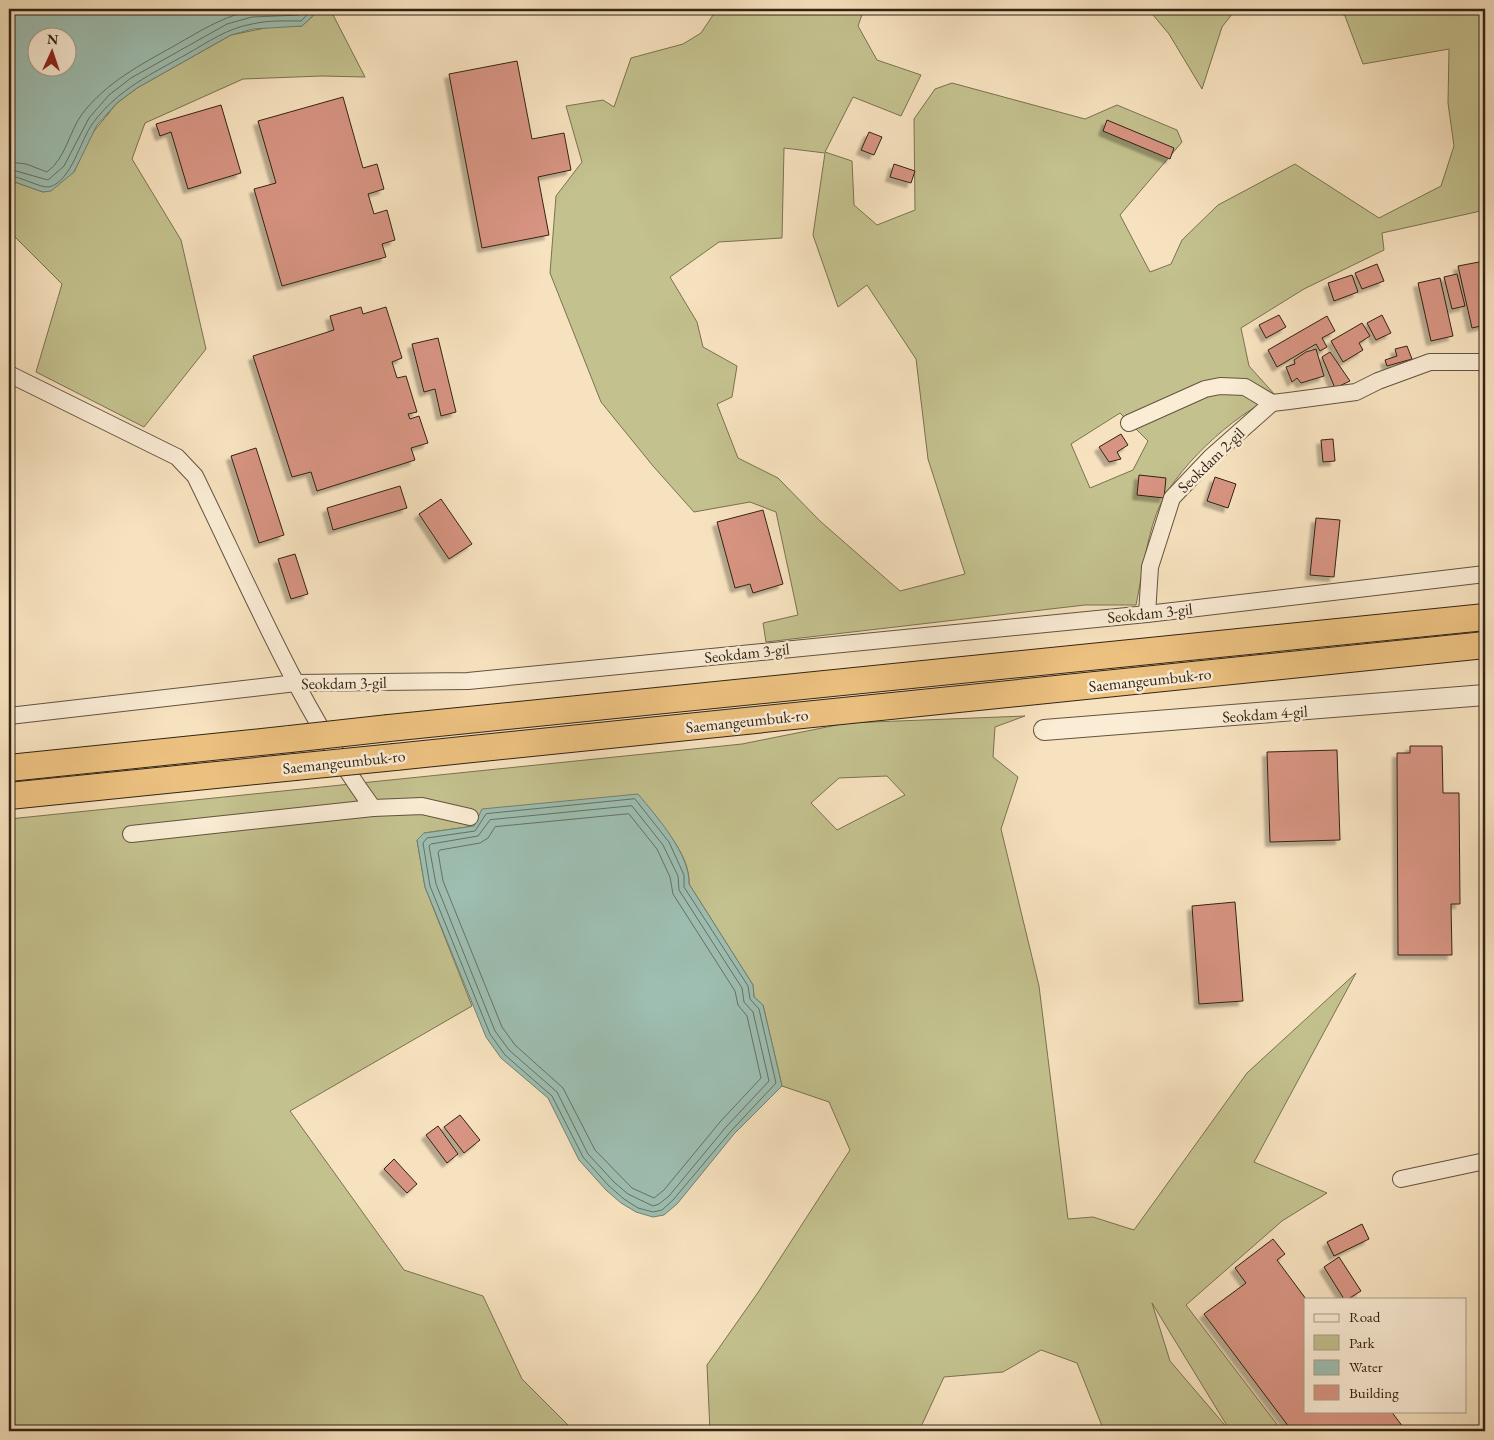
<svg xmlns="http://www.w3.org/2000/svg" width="1494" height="1440" font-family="'EB Garamond',serif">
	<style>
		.green { fill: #c3c18e; stroke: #7a7251; fill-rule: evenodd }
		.water { fill: #9dbeb1; stroke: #728072; fill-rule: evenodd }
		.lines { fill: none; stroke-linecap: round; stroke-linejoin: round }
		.shore { stroke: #687062; stroke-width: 1 }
		.building { fill: #d79482; stroke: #322314; filter: url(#shadow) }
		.minor-casing { stroke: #63533f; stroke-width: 18 }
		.tertiary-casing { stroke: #63533f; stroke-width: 22 }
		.trunk-casing { stroke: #322314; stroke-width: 28 }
		.minor { stroke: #faecd5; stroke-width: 16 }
		.tertiary { stroke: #faecd5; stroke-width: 20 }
		.trunk { stroke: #ecc180; stroke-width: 26 }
		.trunk-bridge-casing { stroke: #322314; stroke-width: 28; stroke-linecap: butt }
		.trunk-bridge { stroke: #ecc180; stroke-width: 26 }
		.labels { text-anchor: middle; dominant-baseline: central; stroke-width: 5; stroke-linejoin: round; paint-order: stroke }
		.street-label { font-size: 16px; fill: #322314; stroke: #faecd5 }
	</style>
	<defs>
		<filter id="shadow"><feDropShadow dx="-4.5" dy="4.5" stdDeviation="1" flood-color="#0004"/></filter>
	</defs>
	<rect width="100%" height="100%" fill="#f7e2bf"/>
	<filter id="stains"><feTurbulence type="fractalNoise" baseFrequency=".004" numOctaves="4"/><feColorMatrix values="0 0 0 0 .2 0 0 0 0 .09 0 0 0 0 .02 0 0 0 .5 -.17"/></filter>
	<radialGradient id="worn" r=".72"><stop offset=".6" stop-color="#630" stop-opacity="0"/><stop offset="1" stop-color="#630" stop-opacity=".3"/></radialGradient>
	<!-- green -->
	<g class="green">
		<path d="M330 9 365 77 322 76 243 79 145 123 132 159 181 240 206 349 144 427 36 372 62 284 9 231V180L43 192 74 172 90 136 117 103 137 88 231 35 275 26H302L318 11Z"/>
		<path d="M717 9H864L858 26 877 60 921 75 901 116 853 97 825 152 852 161 854 205 877 225 915 210 914 119 935 89 952 83 1085 119 1117 105 1177 130 1182 142 1120 215 1150 272 1171 264 1182 240 1218 205 1295 164 1379 218 1441 186 1454 146 1448 103 1449 49 1363 64 1345 16 1335 9H1485V210L1382 233 1384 250 1304 289 1241 328 1249 366 1276 396C1234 414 1171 471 1156 515 1146 542 1142 576 1136 605H1085L766 642 763 623 798 615 776 512 750 502 694 512 653 466 601 402 550 273 556 196 582 162 566 106 603 100 614 107 631 58 683 44 701 33ZM784 148 825 153 813 235 838 307 867 285 916 359 928 459 965 574 900 591 820 521 778 478 738 458 717 404 732 397 737 366 703 347 697 322 670 277 719 242 782 238ZM1120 413 1148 441 1133 470 1090 488 1071 444Z"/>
		<path d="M1148 9H1236L1222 27 1202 89 1169 34Z"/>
		<path d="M1025 716 995 727 993 757 1018 777 1001 829 1039 986 1068 1219 1093 1217 1134 1230 1247 1073 1356 973 1254 1162 1327 1193 1282 1221 1186 1305 1282 1431H1104L1077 1363 1041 1350 1003 1372 944 1377 919 1431H710L707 1365 759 1291 850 1150 829 1102 782 1086 763 1005 754 997 753 985 689 884C690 855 665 830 649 808L474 826 424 833 417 840 425 887 472 1006 290 1111 404 1270 483 1296 522 1379 574 1431H9V819L742 744 847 723ZM887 776 905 795 837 830 811 803 839 778ZM1152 1303 1229 1429V1430L1170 1361Z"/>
	</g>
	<!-- water -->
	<g class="water">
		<path d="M9 9H329L318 11 302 26 253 29 231 35 137 88 117 103 97 125 74 172 51 191 43 192 9 180ZM38 38H68V68H38Z"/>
		<path d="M638 794C657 817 690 854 689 884L753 985 754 997 763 1005 782 1086 734 1134 677 1204 664 1215 653 1217 636 1212 621 1203 606 1190 579 1160 548 1098 501 1058 486 1037 425 887 417 840 424 833 474 826 482 809Z"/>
	</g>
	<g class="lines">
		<!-- shore -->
		<g class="shore">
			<path d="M9 162 26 164 47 172C66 158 69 132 82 114 107 82 140 65 174 46 202 30 228 13 261 9"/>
			<path d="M9 169 48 180 64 166 89 118 109 95 131 78 227 24 252 17 299 15 305 9"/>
			<path d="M9 176C20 176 40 188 49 187 72 181 80 140 93 123 117 90 153 73 187 54 208 42 228 28 252 24 269 20 285 21 301 21L313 9"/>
			<path d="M635 799 669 842 684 875V887L748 986 750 999 759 1009 776 1083 731 1131 673 1200 662 1210 653 1212 638 1208 624 1199 609 1186 583 1157 552 1096 505 1055 490 1034 430 886 423 843 427 838 475 831 486 814Z"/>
			<path d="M632 806 663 845 678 876 679 890 742 988 744 1002 753 1012 769 1081 726 1127 669 1196 659 1204 653 1206 628 1194 614 1182 588 1154 557 1092 509 1050 495 1031 436 884 429 846 431 844 478 836 490 820Z"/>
			<path d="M629 814 657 849 670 877 673 894 735 991 738 1005 747 1016 761 1078 720 1122 664 1190 654 1198 632 1188 595 1150 563 1088 515 1045 502 1027 443 881 438 852 440 850 480 843 488 838 495 827Z"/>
		</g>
	</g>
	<!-- building -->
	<g class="building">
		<path d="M517 61 532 139 564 133 571 170 538 177 549 235 482 248 449 74Z"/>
		<path d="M343 97 363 168 377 164 384 189 368 194 374 214 387 210 395 240 382 244 386 257 282 286 254 189 276 183 258 121Z"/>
		<path d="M221 105 241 173 188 189 171 132 160 136 156 124Z"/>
		<path d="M1107 120 1174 148 1170 159 1103 131Z"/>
		<path d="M869 132 882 137 874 155 861 150Z"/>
		<path d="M894 164 915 171 911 183 890 177Z"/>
		<path d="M1479 262 1481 271 1485 270V304L1481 305 1485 325 1472 328 1458 266Z"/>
		<path d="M1377 264 1384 281 1362 289 1355 273Z"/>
		<path d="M1457 274 1465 306 1452 309 1444 277Z"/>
		<path d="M1352 275 1358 292 1334 301 1328 283Z"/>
		<path d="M1440 278 1453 336 1431 341 1418 283Z"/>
		<path d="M361 307 363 314 386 307 402 358 392 362 397 378 406 376 417 412 408 414 410 419 419 416 428 443 411 448 415 460 317 491 311 472 292 477 253 356 334 330 330 316Z"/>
		<path d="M1279 315 1286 327 1266 338 1259 325Z"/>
		<path d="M1382 315 1391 333 1376 340 1367 323Z"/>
		<path d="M1327 316 1335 331 1322 338 1327 347 1320 351 1316 344 1277 367 1268 350Z"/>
		<path d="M1362 323 1370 336 1359 343 1363 350 1343 362 1331 341Z"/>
		<path d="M438 338 456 412 441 416 435 389 424 392 412 344Z"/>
		<path d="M1407 346 1412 359 1387 366 1385 360 1397 356 1395 349Z"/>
		<path d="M1316 349 1324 376 1301 383 1297 378 1292 382 1286 367 1295 364 1294 360 1306 352Z"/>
		<path d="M1330 352 1350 381 1335 388 1322 357Z"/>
		<path d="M1121 434 1128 445 1117 452 1121 459 1109 462 1099 447Z"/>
		<path d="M1333 439 1335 461 1323 462 1321 440Z"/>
		<path d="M256 448 284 535 259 543 231 456Z"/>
		<path d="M1139 475 1166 478 1164 498 1137 495Z"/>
		<path d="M1215 477 1236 484 1228 508 1207 501Z"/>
		<path d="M400 486 407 508 333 530 327 508Z"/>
		<path d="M441 499 472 544 449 559 419 514Z"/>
		<path d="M763 510 783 584 753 593 750 584 735 588 717 522Z"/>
		<path d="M1316 518 1340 520 1334 577 1310 575Z"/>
		<path d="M295 554 308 594 291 599 278 559Z"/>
		<path d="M1410 746H1442L1443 793H1459L1460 904H1451L1452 955H1398L1397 753H1410Z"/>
		<path d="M1337 750 1340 840 1270 842 1267 752Z"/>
		<path d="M1235 902 1243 1001 1199 1004 1192 906Z"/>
		<path d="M460 1115 480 1140 464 1153 444 1127Z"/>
		<path d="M438 1126 458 1154 447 1163 426 1135Z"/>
		<path d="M394 1159 417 1184 407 1193 384 1169Z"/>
		<path d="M1362 1224 1369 1239 1334 1256 1327 1242Z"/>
		<path d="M1273 1239 1285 1254 1277 1260 1306 1299 1305 1411H1391L1406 1431H1292L1204 1314 1246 1283 1235 1268Z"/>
		<path d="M1339 1257 1361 1291 1348 1299H1344L1324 1267Z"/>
	</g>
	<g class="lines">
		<defs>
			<g id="minor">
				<path d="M9 374 177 457 195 476C250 588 299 707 373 808L131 834"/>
				<path d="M1129 423 1205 389 1220 386 1245 387 1272 403 1289 401 1356 392 1378 381 1430 362H1485"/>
				<path d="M1147 614 1150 567 1172 498 1211 457 1272 403"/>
				<path d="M9 716 296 683 468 681 1147 614 1485 574"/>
				<path d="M373 808 422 806 470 817"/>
				<path d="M1401 1179 1485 1161"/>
			</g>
			<path id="tertiary" d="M1044 730 1485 695"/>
			<g id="trunk">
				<path d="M389 728 1485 617"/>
				<path d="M395 757 1485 645"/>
				<path d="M9 768 290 739"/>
				<path d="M9 796 295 767"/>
			</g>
		</defs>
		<!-- minor casing -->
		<use href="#minor" class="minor-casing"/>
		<!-- tertiary casing -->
		<use href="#tertiary" class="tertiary-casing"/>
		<!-- trunk casing -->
		<use href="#trunk" class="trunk-casing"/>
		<!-- minor -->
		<use href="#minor" class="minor"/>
		<!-- tertiary -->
		<use href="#tertiary" class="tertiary"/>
		<!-- trunk -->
		<use href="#trunk" class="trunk"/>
		<defs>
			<g id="trunk-bridge">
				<path d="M290 739 389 728"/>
				<path d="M295 767 395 757"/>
			</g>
		</defs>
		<!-- trunk-bridge casing -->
		<use href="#trunk-bridge" class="trunk-bridge-casing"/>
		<!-- trunk-bridge -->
		<use href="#trunk-bridge" class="trunk-bridge"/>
	</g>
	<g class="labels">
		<!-- street labels -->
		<g class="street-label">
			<text transform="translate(1211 460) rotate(-44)">Seokdam 2-gil</text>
			<text transform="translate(1150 613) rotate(-6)">Seokdam 3-gil</text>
			<text transform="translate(747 653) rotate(-6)">Seokdam 3-gil</text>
			<text transform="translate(1150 680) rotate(-6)">Saemangeumbuk-ro</text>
			<text transform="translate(344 683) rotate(-1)">Seokdam 3-gil</text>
			<text transform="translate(1265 714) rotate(-4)">Seokdam 4-gil</text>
			<text transform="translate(747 721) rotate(-6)">Saemangeumbuk-ro</text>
			<text transform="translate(344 762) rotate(-6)">Saemangeumbuk-ro</text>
		</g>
	</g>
	<!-- margin -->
	<rect width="1494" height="1440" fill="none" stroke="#f7e2bf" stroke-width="30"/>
	<rect x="10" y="10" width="1474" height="1420" fill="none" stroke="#322314" stroke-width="2.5"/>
	<rect x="15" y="15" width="1464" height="1410" fill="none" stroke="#322314"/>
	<!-- legend -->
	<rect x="1304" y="1298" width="162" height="115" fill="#faecd5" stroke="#aa9c88"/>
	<rect x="1314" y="1314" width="25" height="8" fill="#faecd5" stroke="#aa9c88"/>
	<text x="1349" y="1322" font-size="15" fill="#322314">Road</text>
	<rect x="1314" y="1335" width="25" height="15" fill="#c3c18e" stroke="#aa9c88"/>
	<text x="1349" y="1348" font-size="15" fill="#322314">Park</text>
	<rect x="1314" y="1360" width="25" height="15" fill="#9dbeb1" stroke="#aa9c88"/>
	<text x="1349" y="1372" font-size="15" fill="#322314">Water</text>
	<rect x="1314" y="1385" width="25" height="15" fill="#d79482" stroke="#aa9c88"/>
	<text x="1349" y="1398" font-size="15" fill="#322314">Building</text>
	<!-- north arrow -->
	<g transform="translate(52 52) rotate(3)"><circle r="24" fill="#faecd5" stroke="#aa9c88"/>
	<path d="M0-4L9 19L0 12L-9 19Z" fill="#8f2418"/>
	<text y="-8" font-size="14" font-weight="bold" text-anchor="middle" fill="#322314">N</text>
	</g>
	<rect width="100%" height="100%" filter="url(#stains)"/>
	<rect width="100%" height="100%" fill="url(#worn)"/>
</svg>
